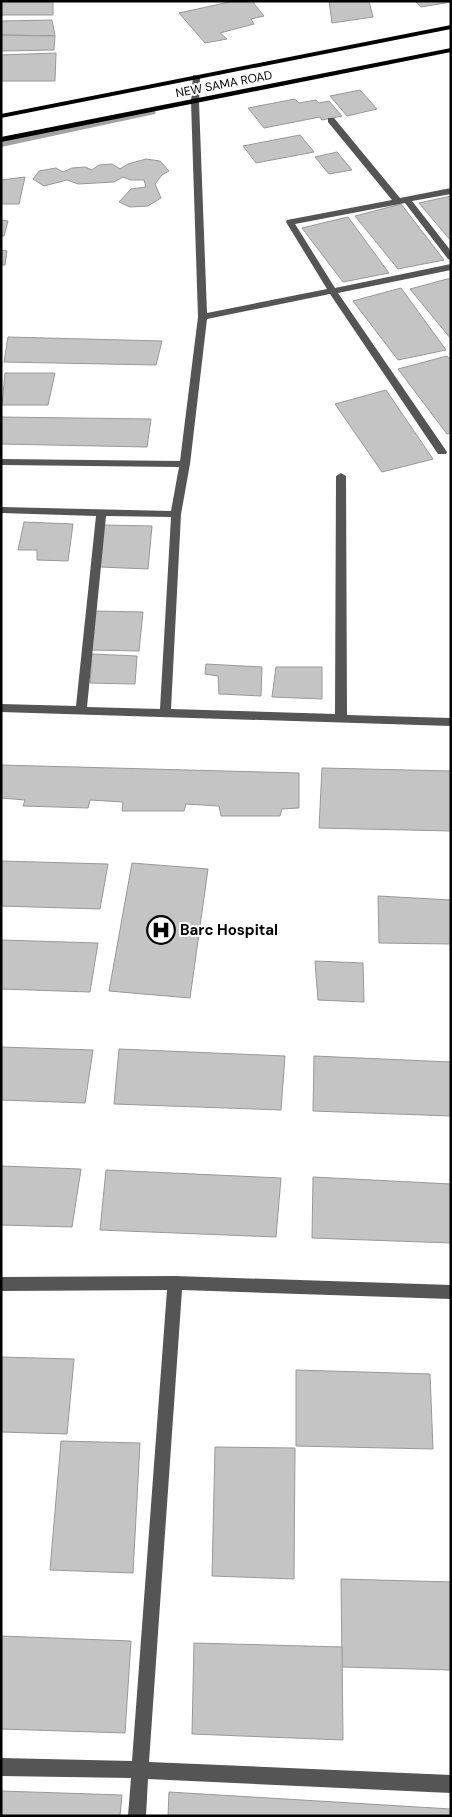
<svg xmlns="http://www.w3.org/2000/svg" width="452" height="1817" font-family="'DM Sans',sans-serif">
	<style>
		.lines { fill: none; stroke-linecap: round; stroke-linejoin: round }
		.stream { fill: #a3a3a3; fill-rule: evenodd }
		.building { fill: #c4c4c4; stroke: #999 }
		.minor { fill: #555; fill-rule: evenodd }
		.major { fill: #000; fill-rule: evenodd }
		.labels { text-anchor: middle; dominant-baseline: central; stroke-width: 4; stroke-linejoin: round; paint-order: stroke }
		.far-street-label { font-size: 12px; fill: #000; stroke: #fff }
		.poi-label { font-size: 15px; font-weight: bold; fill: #000; stroke: #fff; text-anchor: start }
	</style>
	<rect width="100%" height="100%" fill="#fff"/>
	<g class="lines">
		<!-- stream -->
		<path class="stream" d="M152 109 156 112 155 114 1 147V141Z"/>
	</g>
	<!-- building -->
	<g class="building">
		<rect x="1" y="1" width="52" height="14"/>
		<path d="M234 1H252L264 16 251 19 254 24 220 33 227 39 205 43 179 13Z"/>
		<path d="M329 1H369L373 17 332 23Z"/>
		<path d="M415 1H451V2L421 7Z"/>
		<path d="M52 20 55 36 1 35V21Z"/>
		<path d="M1 35 55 36 54 50 1 51Z"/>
		<path d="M56 53 55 81H1V55Z"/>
		<path d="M360 90 377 109 347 116 330 96Z"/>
		<path d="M295 99 299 103 316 100 319 103 329 101 342 116 322 120 320 117 264 128 248 108Z"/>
		<path d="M300 135 314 152 256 163 243 146Z"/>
		<path d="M337 152 352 170 329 174 315 157Z"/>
		<path d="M146 159 160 161 169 171 162 175 155 184 161 198 148 206 130 207 119 202 131 189 146 187 144 180H131L123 177 114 182 78 184 67 180 44 186 33 179 39 171 56 168 63 172 72 168 85 167 92 170 99 165 112 164 120 169 128 164Z"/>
		<path d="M25 177 19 204H1V180Z"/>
		<path d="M451 196V241L419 203Z"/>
		<path d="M401 204 444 260 398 269 355 216Z"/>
		<path d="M348 217 389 273 343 282 302 228Z"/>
		<path d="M1 220 8 221 4 236H1Z"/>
		<path d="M1 250 7 251 5 265H1Z"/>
		<path d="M451 278V339L410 289Z"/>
		<path d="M401 288 446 350 398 360 353 301Z"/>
		<path d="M8 337 162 341 156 365 4 362Z"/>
		<path d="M447 356 451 360V433L447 434 398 369Z"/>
		<path d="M5 373H55L48 405H2Z"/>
		<path d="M386 390 433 459 382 472 335 404Z"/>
		<path d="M1 417 151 419 147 447 1 444Z"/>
		<path d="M24 522 73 524 68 561 37 560V550H18Z"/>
		<path d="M103 525 152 526 148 569 100 567Z"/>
		<path d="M95 611 143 612 139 651 91 650Z"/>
		<path d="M92 654 137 656 135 684 90 683Z"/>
		<path d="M206 664 262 667 261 696 219 694 218 676 205 674Z"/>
		<path d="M276 667H322V699L272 697Z"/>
		<path d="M1 765 299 773V808L282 809 280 816H221L219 806 186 804 184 811H122L123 802 90 800 88 808 23 806 25 800 1 798Z"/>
		<path d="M322 768 451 771V831L319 828Z"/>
		<path d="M1 861 108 864 100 909 1 906Z"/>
		<path d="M132 863 208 869 190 998 109 991Z"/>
		<path d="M378 896 451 900V944L379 943Z"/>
		<path d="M1 940 98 943 90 992 1 989Z"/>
		<path d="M315 961 363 963 364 1002 318 1000Z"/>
		<path d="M1 1047 93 1050 85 1103 1 1100Z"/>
		<path d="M119 1049 285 1056 281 1110 114 1104Z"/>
		<path d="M314 1056 451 1062V1116L313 1111Z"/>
		<path d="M1 1166 81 1169 72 1227 1 1225Z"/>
		<path d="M106 1170 281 1178 276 1237 100 1230Z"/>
		<path d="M313 1177 451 1184V1243L312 1238Z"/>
		<path d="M1 1357 74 1359 67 1434 1 1432Z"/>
		<path d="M296 1370 430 1374 433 1449 296 1446Z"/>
		<path d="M61 1441 140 1443 133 1573 50 1570Z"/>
		<path d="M215 1447 295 1448 294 1579 212 1576Z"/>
		<path d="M341 1579 451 1582V1670L342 1667Z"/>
		<path d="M1 1636 131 1641 125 1733 1 1729Z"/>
		<path d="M194 1643 342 1647 343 1740 192 1734Z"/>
		<path d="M1 1791 122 1795 120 1816H1Z"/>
		<path d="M169 1792 451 1809V1816H168Z"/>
	</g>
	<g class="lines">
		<!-- minor -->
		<g class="minor">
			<path d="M193 75 200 77 199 102 207 313 327 289 286 222 287 220 392 200 328 122V118H334L400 198 451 188V194L412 201 451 251V260L448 259 405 203 295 224 335 288 451 264V270L338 293 447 452 446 454H438L330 294 207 319 190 464 181 514 171 709 335 714 336 476 341 473 346 476 347 715 451 718V726L1 712V704L76 706 96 516 1 513V507L171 511 179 467 1 465V459L180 461 198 317 191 102ZM106 516 171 517 160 709 87 707Z"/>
			<path d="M175 1276 451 1285V1299L182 1290 149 1762 451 1775V1793L148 1779 146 1816H128L131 1778 1 1776V1758L132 1761 167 1290 1 1291V1277Z"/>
		</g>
		<!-- major -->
		<g class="major">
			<path d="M451 25V29L1 118V114Z"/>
			<path d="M451 48V52L1 142V137Z"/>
		</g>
	</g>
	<!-- icons -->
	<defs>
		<symbol id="hospital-ring" viewBox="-11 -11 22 22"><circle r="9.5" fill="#fff" stroke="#000" stroke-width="1.5"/><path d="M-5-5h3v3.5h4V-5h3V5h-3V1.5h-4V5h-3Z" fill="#000"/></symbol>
	</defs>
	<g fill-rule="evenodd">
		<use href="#hospital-ring" x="145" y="914" width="32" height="32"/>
	</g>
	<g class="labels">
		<!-- far-street labels -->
		<g class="far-street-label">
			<text transform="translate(224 84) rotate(-11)">NEW SAMA ROAD</text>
		</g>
		<!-- poi labels -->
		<g class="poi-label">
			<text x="180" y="930">Barc Hospital</text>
		</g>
	</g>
	<!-- border -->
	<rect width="452" height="1817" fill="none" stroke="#000000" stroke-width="5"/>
</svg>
